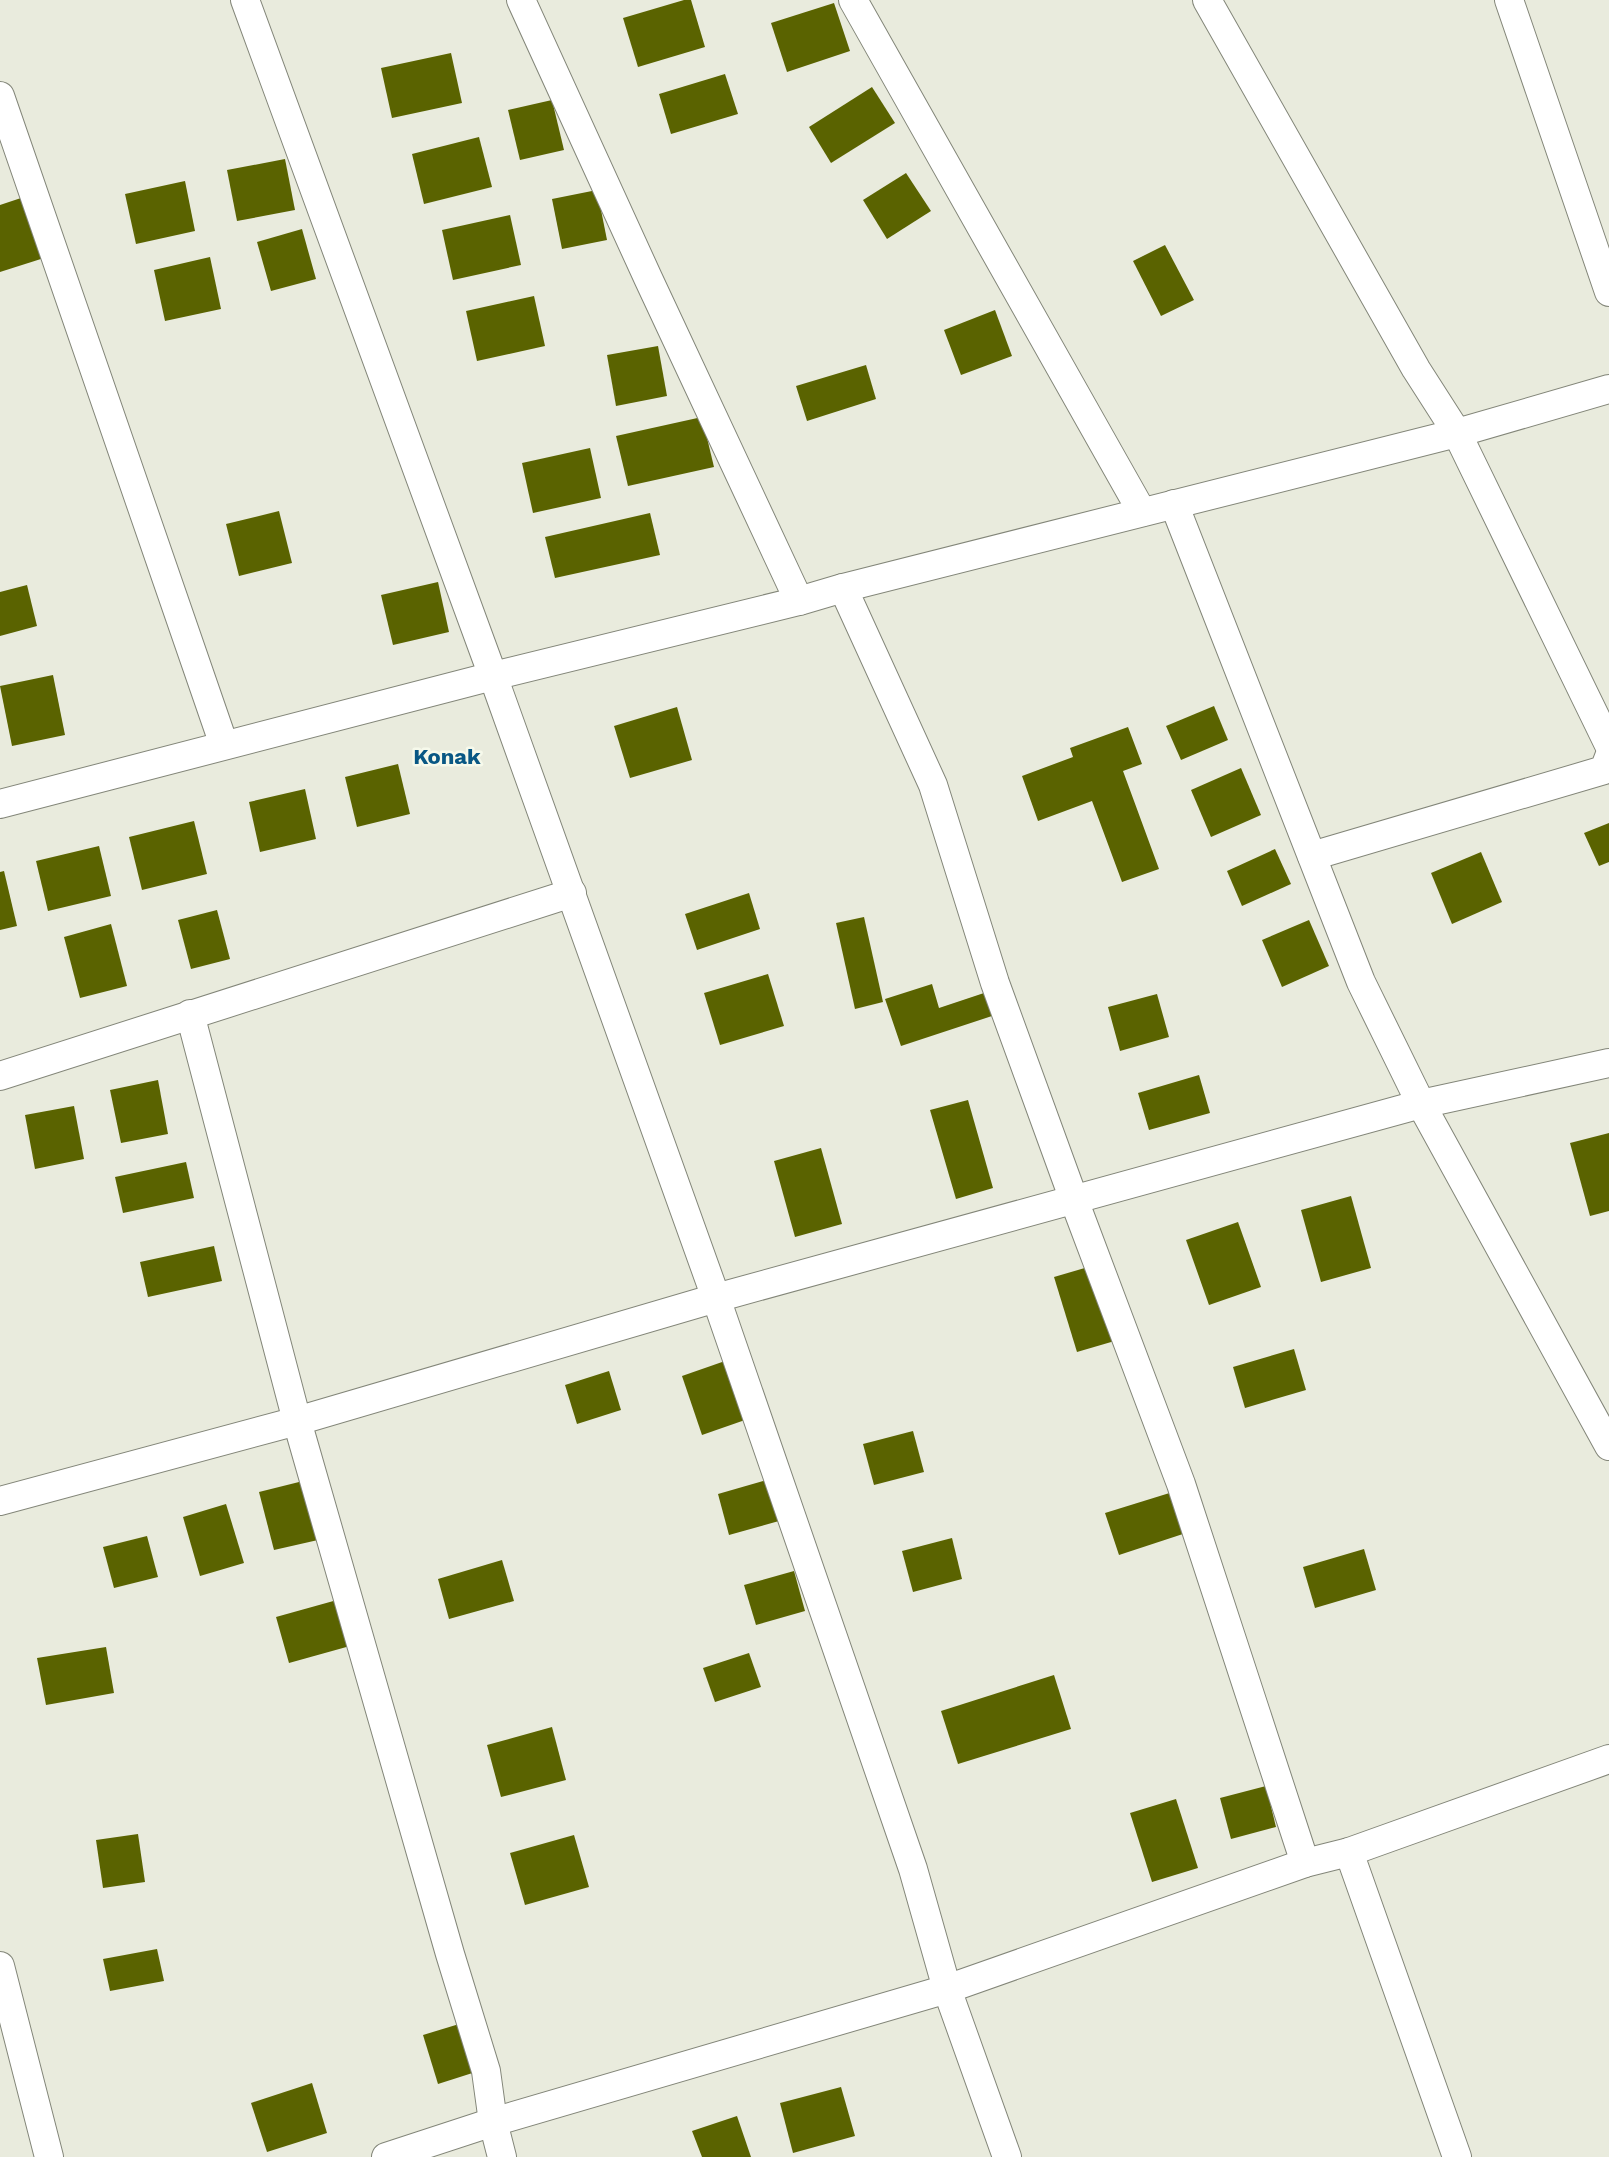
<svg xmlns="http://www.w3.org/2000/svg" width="1609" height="2157" font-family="'Work Sans',sans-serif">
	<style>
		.building { fill: #5a6300 }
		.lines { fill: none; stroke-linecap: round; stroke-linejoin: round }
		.street-casing { stroke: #838679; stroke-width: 30 }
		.street { stroke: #fff; stroke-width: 28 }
		.labels { text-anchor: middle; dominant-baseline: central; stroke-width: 5; stroke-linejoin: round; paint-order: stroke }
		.district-label { font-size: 22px; font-weight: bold; fill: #085784; stroke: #f6f9eb }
	</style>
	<rect width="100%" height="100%" fill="#e9ebdd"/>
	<!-- building -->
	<g class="building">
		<path d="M684 0H691L705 47 638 67 623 18Z"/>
		<path d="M834 3 850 51 787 72 771 23Z"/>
		<path d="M451 53 462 103 392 118 381 68Z"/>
		<path d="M725 74 738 114 671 134 659 94Z"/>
		<path d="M872 87 895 123 831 163 809 127Z"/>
		<path d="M552 100 564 150 520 160 508 110Z"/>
		<path d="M479 137 492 187 424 204 412 154Z"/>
		<path d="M285 159 295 210 237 221 227 170Z"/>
		<path d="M906 173 931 211 887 239 863 200Z"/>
		<path d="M185 181 195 231 136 244 125 194Z"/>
		<path d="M597 190 607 240 562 249 552 199Z"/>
		<path d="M24 197 44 258 0 272V205Z"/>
		<path d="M510 215 521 265 453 280 442 230Z"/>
		<path d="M302 229 316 279 271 291 257 242Z"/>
		<path d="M1165 245 1194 300 1161 316 1133 261Z"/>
		<path d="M210 257 221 309 165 321 154 270Z"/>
		<path d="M534 296 545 346 477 361 466 311Z"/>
		<path d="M995 310 1012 356 961 375 944 330Z"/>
		<path d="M658 346 667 396 616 406 607 355Z"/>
		<path d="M866 365 876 399 807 421 796 386Z"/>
		<path d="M702 417 714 467 628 486 616 436Z"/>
		<path d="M590 448 601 498 533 513 522 463Z"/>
		<path d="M279 511 292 563 239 576 226 524Z"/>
		<path d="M650 513 660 555 555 578 545 537Z"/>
		<path d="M438 582 449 632 393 645 381 595Z"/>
		<path d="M27 585 37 626 0 636V592Z"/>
		<path d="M53 675 65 735 12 746 0 686Z"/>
		<path d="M1214 706 1228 740 1181 760 1166 726Z"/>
		<path d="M677 707 692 760 630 778 614 726Z"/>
		<path d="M1128 727 1142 764 1123 771 1159 869 1122 882 1092 801 1038 821 1022 776 1073 757 1070 748Z"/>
		<path d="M398 764 410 814 357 827 345 777Z"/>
		<path d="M1241 768 1261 815 1211 837 1191 790Z"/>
		<path d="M305 789 316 839 260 852 249 802Z"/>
		<path d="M194 821 207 874 142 890 129 837Z"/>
		<path d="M1609 823V862L1599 866 1584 833Z"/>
		<path d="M99 846 111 896 48 911 36 861Z"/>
		<path d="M1275 849 1291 884 1242 906 1227 871Z"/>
		<path d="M1481 852 1502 902 1452 924 1431 873Z"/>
		<path d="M4 871 17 926 0 930V872Z"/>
		<path d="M749 893 760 929 697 950 685 914Z"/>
		<path d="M217 910 230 959 191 969 178 920Z"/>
		<path d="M864 917 883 1002 855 1009 836 923Z"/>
		<path d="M1309 920 1329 966 1282 987 1262 940Z"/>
		<path d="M111 924 127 986 80 998 64 937Z"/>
		<path d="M768 974 784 1026 720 1045 704 993Z"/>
		<path d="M932 984 939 1008 984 993 992 1016 901 1046 885 999Z"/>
		<path d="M1157 994 1169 1037 1120 1051 1108 1007Z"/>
		<path d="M1199 1075 1210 1113 1149 1130 1138 1093Z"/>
		<path d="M158 1080 168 1134 121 1143 110 1090Z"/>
		<path d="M968 1100 993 1188 956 1199 930 1110Z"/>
		<path d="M74 1106 84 1159 35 1169 25 1115Z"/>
		<path d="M1609 1133V1211L1590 1216 1570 1143Z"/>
		<path d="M821 1148 842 1224 795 1237 774 1161Z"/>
		<path d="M186 1162 194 1198 123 1213 115 1177Z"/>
		<path d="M1351 1196 1371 1268 1321 1282 1301 1210Z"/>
		<path d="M1238 1222 1261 1287 1209 1305 1186 1240Z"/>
		<path d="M214 1246 222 1281 148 1297 140 1262Z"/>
		<path d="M1095 1265 1118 1340 1077 1352 1054 1277Z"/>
		<path d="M1294 1349 1306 1390 1245 1408 1233 1367Z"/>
		<path d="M725 1361 745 1420 702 1435 682 1376Z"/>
		<path d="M609 1371 621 1410 577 1424 565 1385Z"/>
		<path d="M913 1431 924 1472 874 1485 863 1444Z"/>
		<path d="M767 1480 779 1521 729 1535 718 1494Z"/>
		<path d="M303 1481 318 1540 274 1550 259 1492Z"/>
		<path d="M1176 1491 1189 1532 1119 1555 1105 1513Z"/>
		<path d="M226 1504 244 1563 200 1576 183 1517Z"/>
		<path d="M147 1536 158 1577 114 1588 103 1547Z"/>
		<path d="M952 1538 962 1579 913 1592 902 1551Z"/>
		<path d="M1364 1549 1376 1590 1315 1608 1303 1567Z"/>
		<path d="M502 1560 514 1601 449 1619 438 1579Z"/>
		<path d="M794 1571 805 1611 756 1625 744 1585Z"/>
		<path d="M337 1600 350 1646 289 1663 276 1617Z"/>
		<path d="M106 1647 114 1693 46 1705 37 1658Z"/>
		<path d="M749 1653 761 1687 715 1702 703 1668Z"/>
		<path d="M1054 1675 1071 1729 958 1764 941 1711Z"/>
		<path d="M552 1727 566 1780 501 1797 487 1745Z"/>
		<path d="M1266 1786 1276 1827 1231 1839 1220 1798Z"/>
		<path d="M1176 1799 1198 1868 1152 1882 1130 1813Z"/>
		<path d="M138 1834 145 1882 103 1888 96 1840Z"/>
		<path d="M574 1835 589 1887 525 1905 510 1853Z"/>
		<path d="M157 1949 164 1981 110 1991 103 1959Z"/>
		<path d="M469 2021 485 2069 438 2084 423 2035Z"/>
		<path d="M312 2083 327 2133 267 2152 251 2103Z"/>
		<path d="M841 2087 855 2136 793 2153 780 2103Z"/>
		<path d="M737 2116 751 2157H702L692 2131Z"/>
	</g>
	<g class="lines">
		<defs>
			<g id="street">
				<path d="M245 0 493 676 716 1298 913 1869 947 1989 1007 2157"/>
				<path d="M521 0 648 278 799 601"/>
				<path d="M853 0 1142 512"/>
				<path d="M1207 0 1416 369 1457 433 1609 745"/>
				<path d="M1509 0 1609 292"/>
				<path d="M0 96 224 745"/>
				<path d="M1174 504 1361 982 1421 1104 1609 1446"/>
				<path d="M843 588 933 785 995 983 1074 1200 1181 1484 1305 1863"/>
				<path d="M0 804 493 676 799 601 843 588 1457 433 1609 389"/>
				<path d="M1312 856 1604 770 1609 757"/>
				<path d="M190 1014 297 1421 450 1954 486 2071 493 2122 502 2157"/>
				<path d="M0 1076 572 893"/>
				<path d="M0 1501 297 1421 716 1298 1421 1104 1609 1063"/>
				<path d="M1349 1852 1457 2157"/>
				<path d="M0 1966 49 2157"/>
				<path d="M386 2157 493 2122 947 1989 1305 1863 1349 1852 1609 1759"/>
			</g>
		</defs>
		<!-- street casing -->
		<use href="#street" class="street-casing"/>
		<!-- street -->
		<use href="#street" class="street"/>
	</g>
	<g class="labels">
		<!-- district labels -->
		<g class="district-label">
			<text x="447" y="756">Konak</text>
		</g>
	</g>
</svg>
